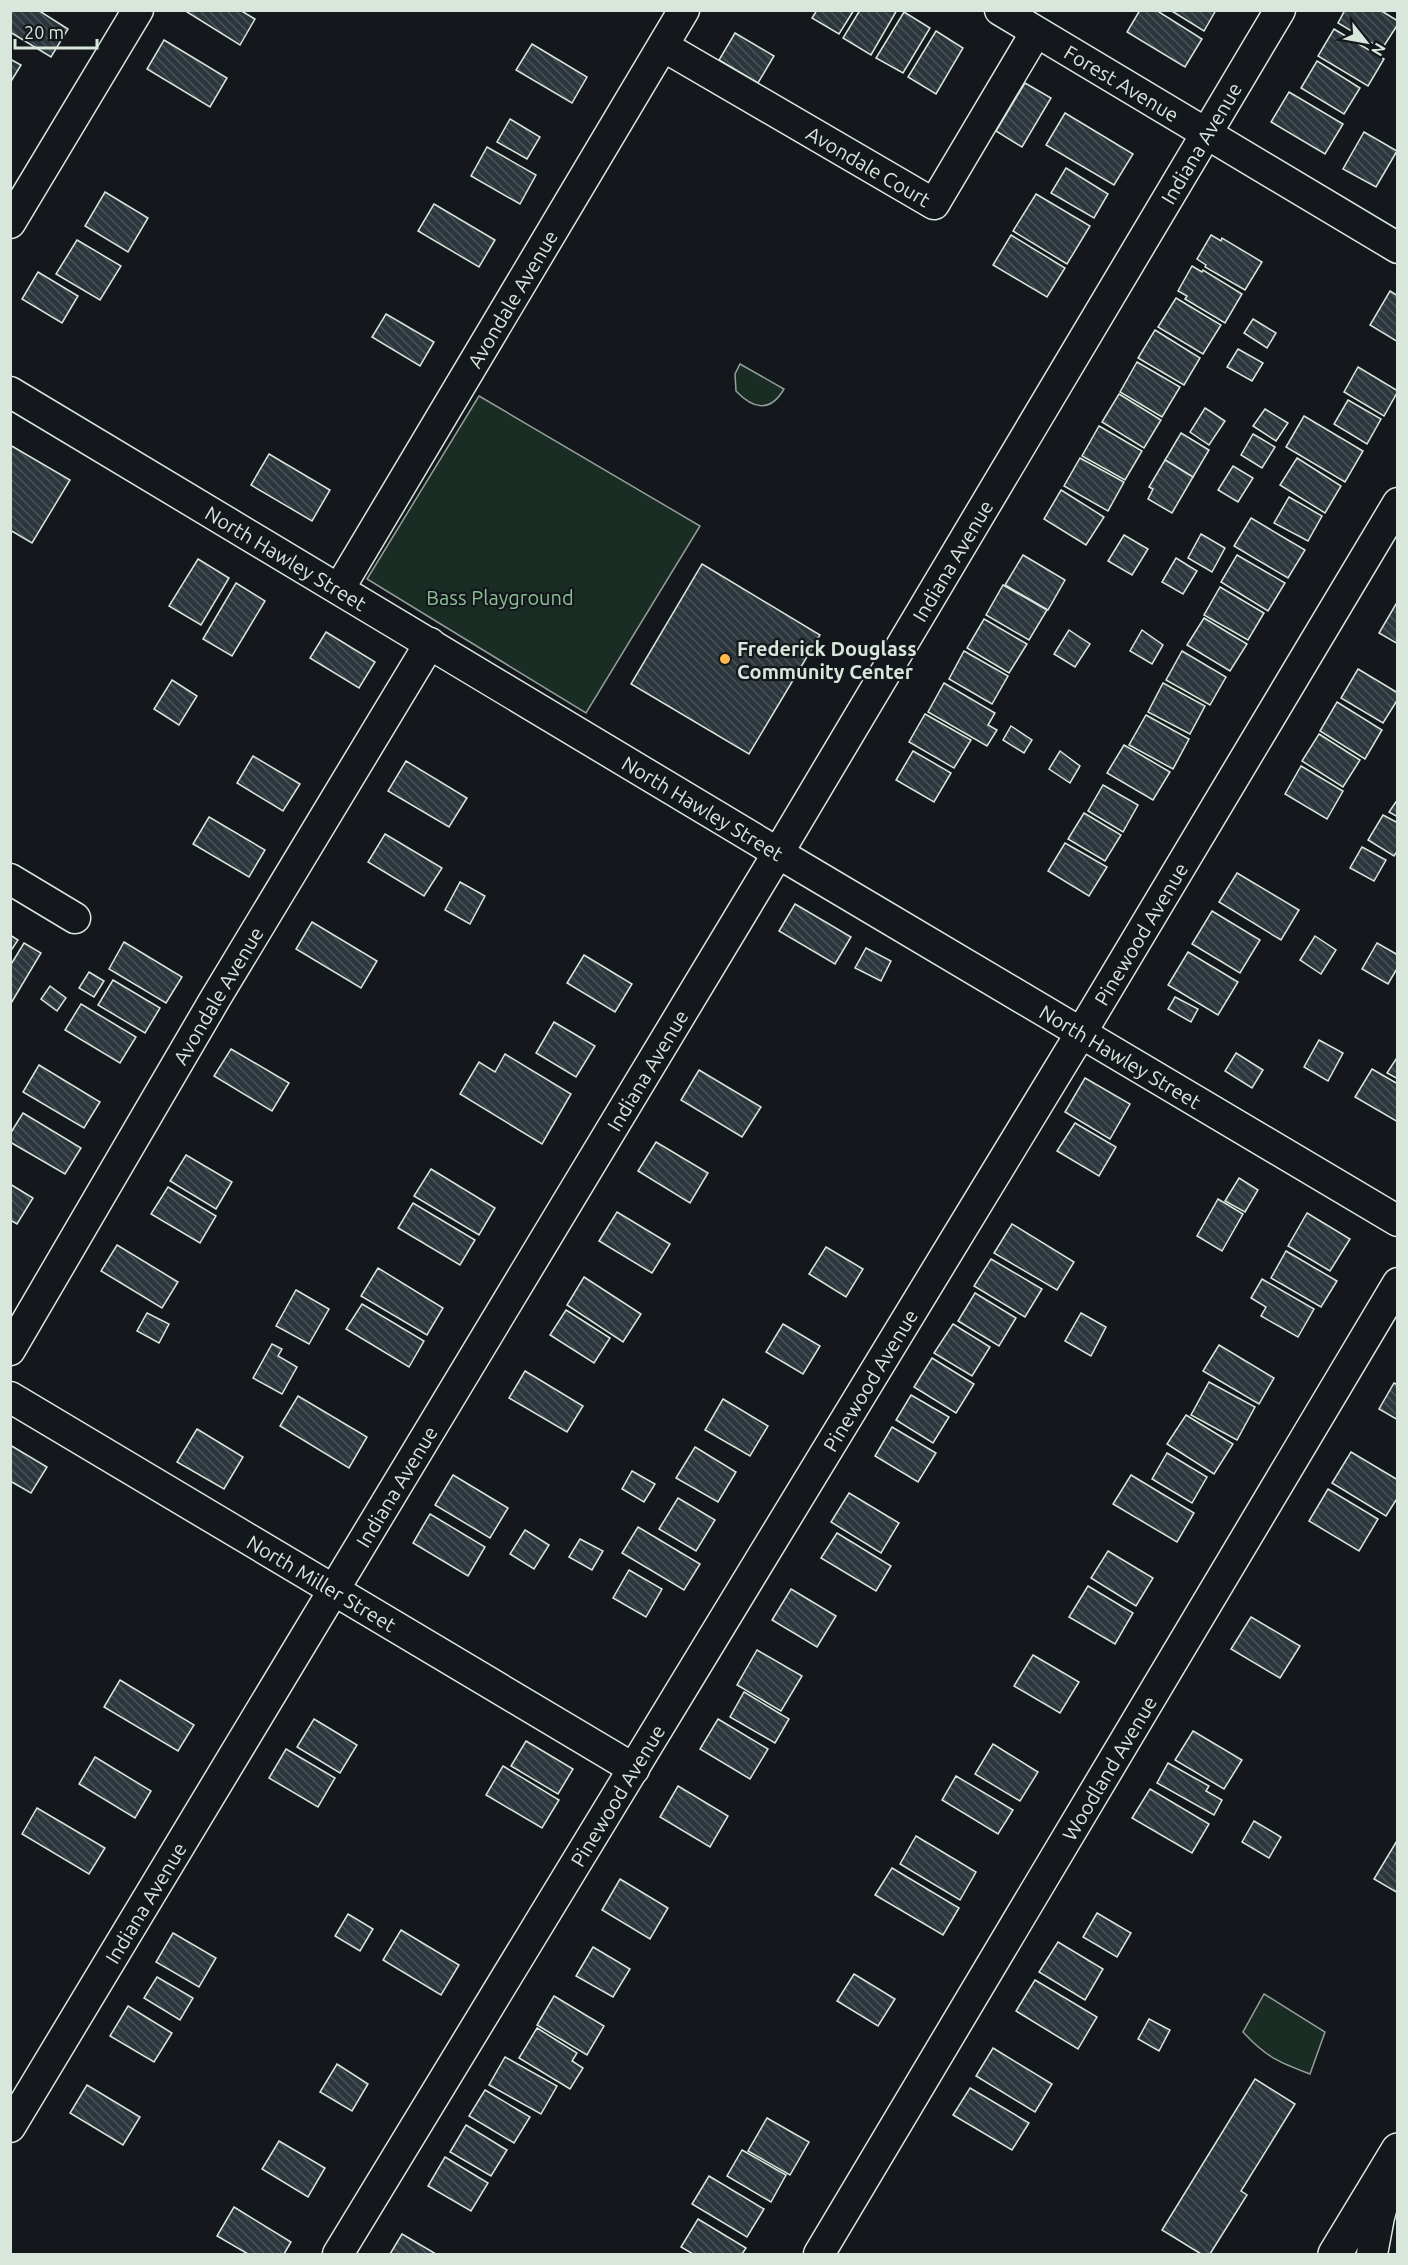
<svg xmlns="http://www.w3.org/2000/svg" width="1408" height="2265" font-family="Ubuntu,sans-serif">
	<style>
		.park { fill: #1a2d24; stroke: #939e99; stroke-width: 1.5 }
		.building { fill: url(#building-back-hatch); stroke: #d8e6dc; stroke-width: 1.5 }
		.lines { fill: none; stroke-linecap: round; stroke-linejoin: round }
		.minor-casing { stroke: #d8e6dc; stroke-width: 33 }
		.major-casing { stroke: #d8e6dc; stroke-width: 36 }
		.minor { stroke: #14181c; stroke-width: 30 }
		.major { stroke: #14181c; stroke-width: 33 }
		.poi-dot { fill: #ffb74d; stroke: #14181c; stroke-width: 2 }
		.labels { text-anchor: middle; dominant-baseline: central; stroke-width: 4.5; stroke-linejoin: round; paint-order: stroke }
		.street-label { font-size: 20px; fill: #d8e6dc; stroke: #14181c }
		.park-label { font-size: 20px; fill: #8ac095; stroke: #14181c }
		.poi-label { font-size: 20px; font-weight: bold; fill: #d8e6dc; stroke: #14181c; text-anchor: start }
	</style>
	<defs>
		<pattern id="building-back-hatch" width="6" height="6" patternUnits="userSpaceOnUse" patternTransform="scale(1.5)"><rect width="6" height="6" fill="#2c363c"/><path d="M-1 5l2 2M0 0l6 6M5-1l2 2" fill="none" stroke="#4a5358"/></pattern>
	</defs>
	<rect width="100%" height="100%" fill="#14181c"/>
	<!-- park -->
	<g class="park">
		<path d="M740 364 784 389C770 413 753 409 736 391L735 374Z"/>
		<path d="M479 396 700 526 586 713 367 579Z"/>
		<path d="M1264 1994 1325 2032 1310 2074C1278 2062 1266 2057 1243 2032Z"/>
	</g>
	<!-- building -->
	<g class="building">
		<path d="M10 10H38L68 29 51 57 10 32Z"/>
		<path d="M188 10H240L255 19 240 45 187 12Z"/>
		<path d="M817 10H854L839 34 812 18Z"/>
		<path d="M860 10H897L871 55 843 38Z"/>
		<path d="M1140 10H1156L1202 39 1185 67 1127 32Z"/>
		<path d="M1170 10H1216L1204 31Z"/>
		<path d="M1345 10H1380L1398 21V24L1382 49 1338 23Z"/>
		<path d="M904 12 930 28 903 73 876 58Z"/>
		<path d="M1334 29 1384 59 1368 86 1318 56Z"/>
		<path d="M936 31 963 48 936 94 908 77Z"/>
		<path d="M735 33 774 56 758 83 719 60Z"/>
		<path d="M164 40 227 78 210 107 147 69Z"/>
		<path d="M532 44 587 77 572 103 516 70Z"/>
		<path d="M10 59 21 65 10 83Z"/>
		<path d="M1317 61 1360 88 1344 114 1301 88Z"/>
		<path d="M1025 83 1051 98 1022 147 996 131Z"/>
		<path d="M1289 92 1343 124 1325 154 1271 122Z"/>
		<path d="M1065 113 1133 154 1114 185 1046 145Z"/>
		<path d="M510 119 540 137 527 159 497 142Z"/>
		<path d="M1364 132 1397 151 1376 187 1343 169Z"/>
		<path d="M487 147 536 175 520 204 471 176Z"/>
		<path d="M1066 168 1108 194 1094 218 1051 193Z"/>
		<path d="M105 192 148 218 128 252 85 226Z"/>
		<path d="M1036 194 1090 226 1067 264 1013 231Z"/>
		<path d="M434 204 495 240 479 267 418 231Z"/>
		<path d="M1011 235 1065 268 1047 297 993 265Z"/>
		<path d="M1211 235 1221 241 1222 238 1262 262 1245 290 1205 267 1206 265 1197 259Z"/>
		<path d="M77 240 121 266 100 300 56 274Z"/>
		<path d="M1192 266 1202 272 1203 270 1242 294 1225 323 1185 299 1187 296 1178 291Z"/>
		<path d="M38 272 78 296 62 323 22 299Z"/>
		<path d="M1390 291 1398 296V342L1370 325Z"/>
		<path d="M1176 298 1221 325 1203 354 1158 327Z"/>
		<path d="M386 314 434 342 420 366 372 337Z"/>
		<path d="M1253 319 1276 333 1267 348 1244 333Z"/>
		<path d="M1155 330 1200 358 1184 385 1138 358Z"/>
		<path d="M1238 349 1263 363 1252 381 1227 367Z"/>
		<path d="M1137 362 1180 387 1162 417 1120 392Z"/>
		<path d="M1358 367 1398 391 1384 416 1344 392Z"/>
		<path d="M1119 394 1161 420 1144 448 1102 422Z"/>
		<path d="M1348 400 1381 419 1367 444 1334 424Z"/>
		<path d="M1205 408 1225 421 1209 445 1190 432Z"/>
		<path d="M1265 409 1288 423 1276 441 1253 426Z"/>
		<path d="M1304 416 1363 451 1345 482 1286 447Z"/>
		<path d="M1099 426 1142 451 1125 480 1082 456Z"/>
		<path d="M1181 433 1209 450 1193 477 1165 460Z"/>
		<path d="M1253 434 1275 447 1262 468 1241 455Z"/>
		<path d="M10 445 70 480 32 543 10 530Z"/>
		<path d="M269 454 330 490 312 521 251 485Z"/>
		<path d="M1080 458 1124 482 1108 511 1064 486Z"/>
		<path d="M1297 458 1341 486 1325 513 1280 485Z"/>
		<path d="M1165 460 1193 477 1172 513 1148 499 1153 489 1149 487Z"/>
		<path d="M1233 466 1253 478 1238 502 1218 490Z"/>
		<path d="M1061 490 1104 517 1086 545 1044 519Z"/>
		<path d="M1289 497 1322 516 1308 541 1274 523Z"/>
		<path d="M1251 518 1305 550 1288 578 1234 546Z"/>
		<path d="M1201 534 1225 548 1212 572 1188 558Z"/>
		<path d="M1124 535 1148 549 1132 575 1108 561Z"/>
		<path d="M1023 555 1065 580 1048 610 1005 585Z"/>
		<path d="M1237 555 1285 583 1268 611 1221 582Z"/>
		<path d="M1176 558 1197 571 1183 594 1162 582Z"/>
		<path d="M198 559 229 578 201 625 169 606Z"/>
		<path d="M702 564 820 635 749 754 631 684Z"/>
		<path d="M236 583 265 601 232 656 203 639Z"/>
		<path d="M1003 585 1047 610 1029 640 986 615Z"/>
		<path d="M1220 587 1264 613 1248 640 1204 615Z"/>
		<path d="M1396 604H1398V644L1379 633Z"/>
		<path d="M1204 618 1247 644 1230 671 1187 645Z"/>
		<path d="M984 619 1027 644 1009 673 967 648Z"/>
		<path d="M1069 630 1090 644 1075 667 1054 654Z"/>
		<path d="M1142 630 1163 645 1152 664 1130 651Z"/>
		<path d="M326 632 375 662 359 688 310 658Z"/>
		<path d="M964 651 1008 676 992 704 949 679Z"/>
		<path d="M1182 651 1226 677 1210 705 1166 680Z"/>
		<path d="M1358 669 1398 693V699L1383 723 1341 698Z"/>
		<path d="M172 680 197 696 179 725 154 709Z"/>
		<path d="M944 683 995 713 988 725 997 730 987 746 928 712Z"/>
		<path d="M1163 683 1205 706 1190 734 1148 712Z"/>
		<path d="M1337 702 1382 730 1365 759 1320 731Z"/>
		<path d="M925 714 971 740 954 768 909 742Z"/>
		<path d="M1146 715 1189 739 1173 769 1129 745Z"/>
		<path d="M1011 726 1032 740 1024 753 1003 740Z"/>
		<path d="M1319 734 1360 760 1343 787 1302 761Z"/>
		<path d="M1124 745 1170 772 1153 800 1107 773Z"/>
		<path d="M913 751 951 773 934 802 896 780Z"/>
		<path d="M1060 751 1080 766 1070 783 1049 769Z"/>
		<path d="M253 756 300 784 283 811 237 783Z"/>
		<path d="M406 761 467 798 449 827 388 791Z"/>
		<path d="M1301 766 1343 791 1327 819 1285 794Z"/>
		<path d="M1103 785 1138 805 1123 832 1088 811Z"/>
		<path d="M1398 799V817L1389 812Z"/>
		<path d="M1084 813 1121 835 1105 861 1068 839Z"/>
		<path d="M1383 815 1398 823V850L1394 856 1368 840Z"/>
		<path d="M209 817 265 850 249 877 193 844Z"/>
		<path d="M385 834 442 868 424 896 368 862Z"/>
		<path d="M1065 843 1107 867 1089 896 1048 871Z"/>
		<path d="M1362 847 1386 860 1374 881 1350 868Z"/>
		<path d="M1237 873 1299 910 1281 940 1219 902Z"/>
		<path d="M460 882 485 896 470 924 445 910Z"/>
		<path d="M795 904 851 937 835 964 779 931Z"/>
		<path d="M1212 911 1260 940 1240 973 1192 944Z"/>
		<path d="M312 922 377 961 361 988 296 949Z"/>
		<path d="M10 935 18 940 10 952Z"/>
		<path d="M1315 936 1336 950 1321 974 1300 960Z"/>
		<path d="M124 942 182 977 166 1003 109 969Z"/>
		<path d="M24 943 41 953 10 1005V966Z"/>
		<path d="M1377 943 1398 955V967L1388 984 1362 969Z"/>
		<path d="M866 948 891 961 881 981 855 968Z"/>
		<path d="M1188 952 1238 982 1218 1015 1168 985Z"/>
		<path d="M584 955 632 984 615 1012 567 983Z"/>
		<path d="M89 972 104 981 94 997 79 988Z"/>
		<path d="M113 980 160 1008 145 1033 98 1005Z"/>
		<path d="M50 986 66 998 57 1011 41 999Z"/>
		<path d="M1175 997 1198 1009 1191 1022 1168 1009Z"/>
		<path d="M81 1004 136 1037 120 1063 65 1030Z"/>
		<path d="M554 1022 595 1046 576 1077 536 1053Z"/>
		<path d="M1319 1040 1343 1053 1328 1081 1304 1067Z"/>
		<path d="M231 1049 289 1083 272 1111 214 1076Z"/>
		<path d="M1236 1053 1263 1070 1252 1088 1225 1071Z"/>
		<path d="M505 1054 571 1094 542 1144 460 1094 479 1062 495 1072Z"/>
		<path d="M1398 1056V1079L1387 1073Z"/>
		<path d="M39 1065 100 1102 84 1128 23 1092Z"/>
		<path d="M1372 1069 1398 1084V1122L1355 1097Z"/>
		<path d="M699 1070 761 1107 742 1137 681 1100Z"/>
		<path d="M1085 1078 1130 1104 1110 1139 1065 1112Z"/>
		<path d="M23 1113 81 1148 65 1174 10 1142V1134Z"/>
		<path d="M1075 1123 1116 1147 1099 1176 1057 1151Z"/>
		<path d="M656 1142 708 1173 690 1203 638 1171Z"/>
		<path d="M186 1155 232 1182 216 1209 170 1181Z"/>
		<path d="M431 1169 495 1208 479 1235 414 1196Z"/>
		<path d="M1239 1178 1258 1190 1245 1212 1225 1201Z"/>
		<path d="M10 1184 33 1198 17 1224 10 1220Z"/>
		<path d="M168 1187 216 1216 200 1243 151 1214Z"/>
		<path d="M1218 1199 1243 1214 1222 1251 1197 1236Z"/>
		<path d="M413 1203 475 1240 460 1265 398 1228Z"/>
		<path d="M617 1212 670 1244 652 1273 599 1241Z"/>
		<path d="M1307 1213 1350 1239 1330 1271 1288 1246Z"/>
		<path d="M1012 1224 1074 1262 1057 1290 994 1253Z"/>
		<path d="M117 1245 178 1282 162 1308 101 1271Z"/>
		<path d="M826 1247 863 1269 846 1297 809 1274Z"/>
		<path d="M1286 1251 1337 1281 1321 1307 1271 1278Z"/>
		<path d="M991 1259 1042 1289 1025 1317 974 1286Z"/>
		<path d="M378 1268 443 1308 427 1335 361 1296Z"/>
		<path d="M584 1277 641 1314 623 1342 567 1305Z"/>
		<path d="M1262 1279 1314 1309 1298 1337 1261 1316 1266 1307 1251 1298Z"/>
		<path d="M296 1290 329 1309 309 1344 276 1326Z"/>
		<path d="M975 1293 1016 1318 999 1346 958 1321Z"/>
		<path d="M362 1304 424 1341 409 1367 346 1329Z"/>
		<path d="M566 1310 610 1338 594 1363 550 1335Z"/>
		<path d="M147 1313 169 1324 159 1343 137 1331Z"/>
		<path d="M1081 1313 1106 1327 1091 1356 1065 1341Z"/>
		<path d="M783 1324 820 1346 803 1374 766 1352Z"/>
		<path d="M953 1324 990 1347 972 1376 934 1353Z"/>
		<path d="M272 1344 282 1349 278 1356 297 1367 282 1394 253 1378Z"/>
		<path d="M1219 1345 1274 1378 1259 1404 1203 1371Z"/>
		<path d="M932 1358 974 1384 956 1413 914 1387Z"/>
		<path d="M525 1371 583 1406 567 1432 509 1398Z"/>
		<path d="M1209 1382 1255 1407 1237 1440 1191 1415Z"/>
		<path d="M1394 1383 1398 1385V1420L1379 1409Z"/>
		<path d="M911 1395 949 1417 933 1443 896 1420Z"/>
		<path d="M298 1396 367 1437 349 1468 280 1426Z"/>
		<path d="M723 1399 768 1426 750 1456 705 1430Z"/>
		<path d="M1186 1415 1233 1444 1214 1474 1167 1444Z"/>
		<path d="M892 1427 936 1453 918 1482 875 1456Z"/>
		<path d="M197 1429 243 1457 224 1489 177 1462Z"/>
		<path d="M10 1445 47 1467 31 1493 10 1481Z"/>
		<path d="M695 1447 736 1472 718 1502 676 1478Z"/>
		<path d="M1351 1452 1398 1480V1497L1386 1516 1332 1483Z"/>
		<path d="M1167 1453 1207 1477 1192 1503 1152 1479Z"/>
		<path d="M632 1471 655 1484 644 1502 622 1489Z"/>
		<path d="M453 1475 508 1508 490 1538 435 1505Z"/>
		<path d="M1131 1475 1194 1513 1177 1542 1113 1504Z"/>
		<path d="M1328 1489 1378 1519 1359 1551 1309 1521Z"/>
		<path d="M849 1493 899 1523 881 1553 831 1522Z"/>
		<path d="M678 1498 715 1520 696 1551 659 1529Z"/>
		<path d="M430 1514 485 1547 468 1576 413 1543Z"/>
		<path d="M638 1527 700 1564 684 1590 622 1553Z"/>
		<path d="M525 1530 549 1545 534 1569 510 1554Z"/>
		<path d="M837 1533 891 1566 876 1591 821 1558Z"/>
		<path d="M580 1539 603 1551 592 1570 569 1557Z"/>
		<path d="M1108 1551 1153 1578 1136 1606 1091 1578Z"/>
		<path d="M629 1570 662 1589 646 1617 613 1598Z"/>
		<path d="M1088 1586 1133 1613 1115 1644 1069 1617Z"/>
		<path d="M791 1589 836 1616 817 1647 772 1620Z"/>
		<path d="M1251 1617 1300 1646 1280 1678 1231 1649Z"/>
		<path d="M757 1650 802 1676 781 1711 737 1685Z"/>
		<path d="M1033 1655 1079 1682 1060 1713 1014 1686Z"/>
		<path d="M120 1680 194 1725 178 1751 104 1707Z"/>
		<path d="M744 1692 789 1719 775 1743 730 1717Z"/>
		<path d="M314 1719 357 1745 340 1773 297 1747Z"/>
		<path d="M718 1719 768 1749 750 1779 700 1749Z"/>
		<path d="M1193 1731 1242 1760 1224 1789 1175 1760Z"/>
		<path d="M526 1741 573 1769 558 1794 511 1766Z"/>
		<path d="M993 1744 1038 1772 1020 1801 975 1774Z"/>
		<path d="M286 1749 335 1778 318 1807 269 1778Z"/>
		<path d="M95 1757 151 1791 135 1818 79 1784Z"/>
		<path d="M1168 1763 1209 1786 1206 1791 1222 1800 1214 1815 1157 1783Z"/>
		<path d="M503 1766 559 1800 542 1828 486 1795Z"/>
		<path d="M956 1776 1013 1810 998 1834 942 1800Z"/>
		<path d="M678 1786 728 1816 710 1847 660 1817Z"/>
		<path d="M1150 1789 1209 1824 1192 1853 1132 1818Z"/>
		<path d="M37 1808 105 1848 89 1874 22 1834Z"/>
		<path d="M1254 1821 1281 1837 1269 1858 1242 1842Z"/>
		<path d="M916 1836 976 1872 960 1900 900 1864Z"/>
		<path d="M1398 1839V1893L1374 1879Z"/>
		<path d="M892 1868 959 1908 943 1935 875 1895Z"/>
		<path d="M620 1879 668 1908 650 1939 602 1910Z"/>
		<path d="M1097 1913 1131 1933 1117 1957 1083 1937Z"/>
		<path d="M348 1914 373 1929 360 1951 335 1936Z"/>
		<path d="M401 1930 459 1965 441 1995 383 1960Z"/>
		<path d="M173 1933 216 1958 199 1987 156 1962Z"/>
		<path d="M1058 1942 1103 1969 1085 2000 1039 1972Z"/>
		<path d="M593 1947 630 1969 613 1997 576 1976Z"/>
		<path d="M854 1974 895 1999 878 2026 837 2001Z"/>
		<path d="M157 1977 193 1998 180 2020 144 1998Z"/>
		<path d="M1035 1980 1097 2017 1078 2049 1016 2011Z"/>
		<path d="M554 1996 604 2026 587 2055 537 2025Z"/>
		<path d="M128 2006 172 2033 154 2062 110 2036Z"/>
		<path d="M1149 2019 1170 2030 1159 2051 1138 2039Z"/>
		<path d="M537 2028 577 2053 572 2061 583 2068 570 2089 519 2058Z"/>
		<path d="M993 2048 1052 2084 1035 2112 976 2076Z"/>
		<path d="M505 2057 557 2086 541 2114 489 2085Z"/>
		<path d="M337 2064 368 2084 352 2111 320 2092Z"/>
		<path d="M1255 2079 1295 2104 1241 2191 1247 2195 1210 2254H1201L1162 2230Z"/>
		<path d="M87 2085 140 2117 123 2145 70 2113Z"/>
		<path d="M970 2088 1029 2123 1012 2150 953 2115Z"/>
		<path d="M485 2090 530 2117 514 2143 469 2116Z"/>
		<path d="M767 2118 809 2142 790 2175 748 2151Z"/>
		<path d="M466 2125 507 2150 491 2176 450 2152Z"/>
		<path d="M279 2141 325 2168 308 2197 262 2169Z"/>
		<path d="M742 2150 786 2175 771 2202 727 2176Z"/>
		<path d="M445 2157 488 2183 471 2211 428 2186Z"/>
		<path d="M709 2176 764 2209 747 2237 692 2204Z"/>
		<path d="M234 2207 291 2242 284 2254H248L217 2236Z"/>
		<path d="M698 2219 746 2248 742 2254H693L681 2247Z"/>
		<path d="M402 2234 436 2254H390Z"/>
	</g>
	<g class="lines">
		<defs>
			<g id="minor">
				<path id="s1" d="M1000 10 1398 248"/>
				<path id="s2" d="M663 46 934 204 1036 32"/>
				<path d="M10 223 138 10"/>
				<path id="s3" d="M10 392 778 853 1398 1221"/>
				<path id="s4" d="M339 589 684 10"/>
				<path d="M10 879 75 918"/>
				<path id="s5" d="M10 1350 215 999 430 643"/>
				<path id="s6" d="M10 1397 634 1769"/>
				<path id="s7" d="M10 2127 778 853 1280 10"/>
				<path id="s8" d="M338 2254 1081 1033 1398 503"/>
				<path id="s9" d="M819 2254 1398 1283"/>
				<path d="M1372 2254 1379 2217 1391 2173"/>
			</g>
			<path id="major" d="M1335 2254 1398 2150"/>
		</defs>
		<!-- minor casing -->
		<use href="#minor" class="minor-casing"/>
		<!-- major casing -->
		<use href="#major" class="major-casing"/>
		<!-- minor -->
		<use href="#minor" class="minor"/>
		<!-- major -->
		<use href="#major" class="major"/>
	</g>
	<!-- markers -->
	<circle class="poi-dot" cx="725" cy="659" r="6"/>
	<g class="labels">
		<!-- street labels -->
		<g class="street-label">
			<text stroke="none"><textPath href="#s1" startOffset="142">Forest Avenue</textPath></text>
			<text stroke="none"><textPath href="#s7" startOffset="2314">Indiana Avenue</textPath></text>
			<text stroke="none"><textPath href="#s2" startOffset="238">Avondale Court</textPath></text>
			<text stroke="none"><textPath href="#s4" startOffset="338">Avondale Avenue</textPath></text>
			<text stroke="none"><textPath href="#s3" startOffset="322">North Hawley Street</textPath></text>
			<text stroke="none"><textPath href="#s7" startOffset="1828">Indiana Avenue</textPath></text>
			<text stroke="none"><textPath href="#s3" startOffset="808">North Hawley Street</textPath></text>
			<text stroke="none"><textPath href="#s8" startOffset="1545">Pinewood Avenue</textPath></text>
			<text stroke="none"><textPath href="#s5" startOffset="411">Avondale Avenue</textPath></text>
			<text stroke="none"><textPath href="#s3" startOffset="1294">North Hawley Street</textPath></text>
			<text stroke="none"><textPath href="#s7" startOffset="1234">Indiana Avenue</textPath></text>
			<text stroke="none"><textPath href="#s8" startOffset="1023">Pinewood Avenue</textPath></text>
			<text stroke="none"><textPath href="#s7" startOffset="748">Indiana Avenue</textPath></text>
			<text stroke="none"><textPath href="#s6" startOffset="363">North Miller Street</textPath></text>
			<text stroke="none"><textPath href="#s9" startOffset="566">Woodland Avenue</textPath></text>
			<text stroke="none"><textPath href="#s8" startOffset="537">Pinewood Avenue</textPath></text>
			<text stroke="none"><textPath href="#s7" startOffset="262">Indiana Avenue</textPath></text>
		</g>
		<!-- park labels -->
		<g class="park-label">
			<text x="500" y="597">Bass Playground</text>
		</g>
		<!-- poi labels -->
		<g class="poi-label">
			<text x="737" y="648">Frederick Douglass<tspan x="737" dy="23">Community Center</tspan></text>
		</g>
	</g>
	<!-- border -->
	<rect width="1408" height="2265" fill="none" stroke="#d8e6dc" stroke-width="24"/>
	<!-- north arrow -->
	<g transform="translate(1366 42) rotate(121)" stroke="#14181c" stroke-width="4.5" paint-order="stroke">
	<path d="M0-4.5L10 22L0 15L-10 22Z" fill="#d8e6dc"/>
	<text y="-9" font-size="16" font-weight="bold" text-anchor="middle" fill="#d8e6dc">N</text>
	</g>
	<!-- scale -->
	<path d="M15 39v9h82v-9" fill="none" stroke="#d8e6dc" stroke-width="3"/>
	<text x="24" y="39" font-size="18" fill="#d8e6dc" stroke="#14181c" stroke-width="4.5" paint-order="stroke">20 m</text>
</svg>
